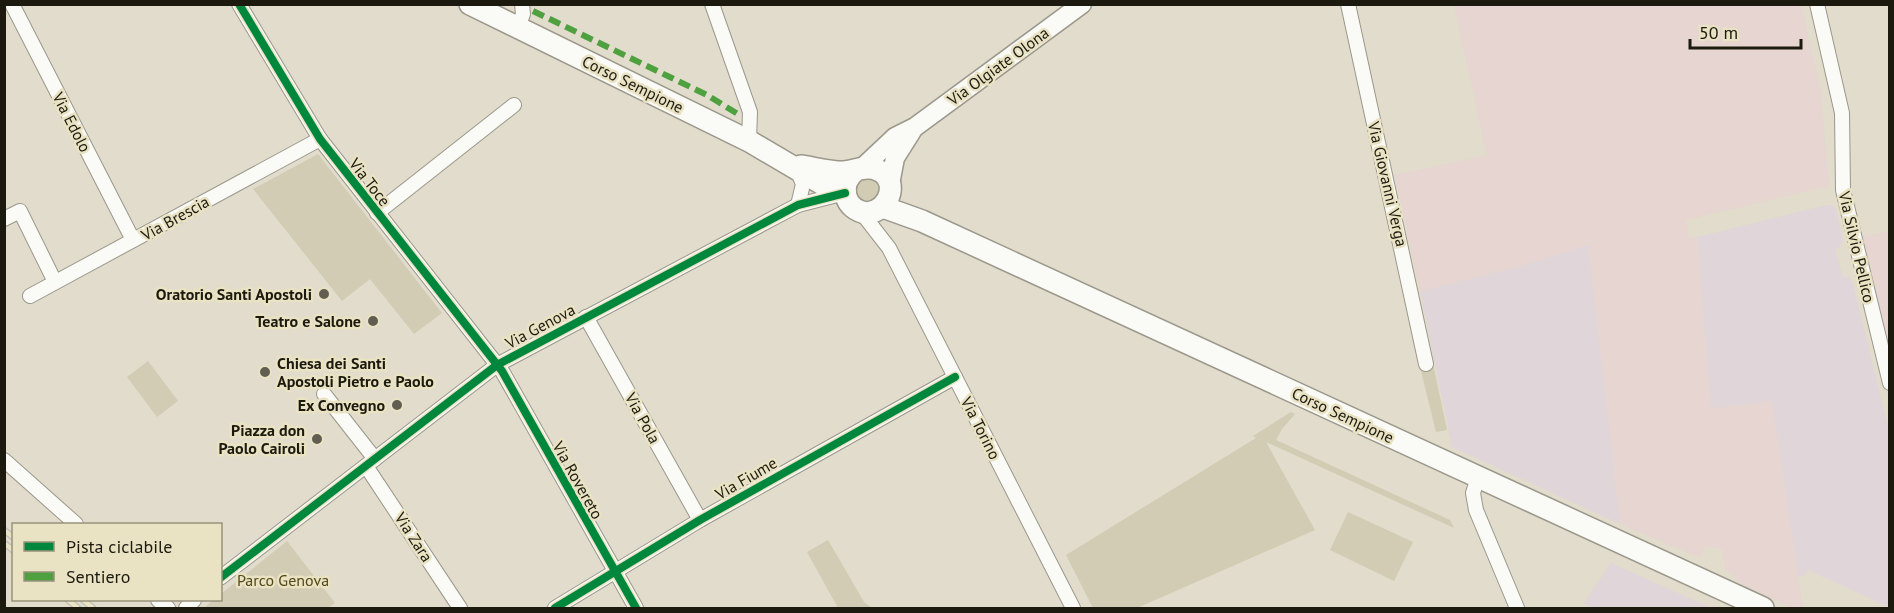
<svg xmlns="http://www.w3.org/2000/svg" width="1894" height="613" font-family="'PT Sans',sans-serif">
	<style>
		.commercial { fill: #e0d6d9 }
		.industrial { fill: #e6d5d0 }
		.green { fill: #d1ccb3 }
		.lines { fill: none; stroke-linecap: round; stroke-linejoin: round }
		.street-casing { stroke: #9b988b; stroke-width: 16 }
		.secondary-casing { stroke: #9b988b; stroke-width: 21 }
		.primary-casing { stroke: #9b988b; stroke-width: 24 }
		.street { stroke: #fafaf7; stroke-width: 14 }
		.secondary { stroke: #fafaf7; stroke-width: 18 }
		.primary { stroke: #fafaf7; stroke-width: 21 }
		.rail-casing { stroke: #c0bfbb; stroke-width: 7 }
		.rail { stroke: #e9e2c3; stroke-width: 4.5; stroke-dasharray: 14; stroke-linecap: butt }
		.quiet { stroke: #4fa13f; stroke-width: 6; stroke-dasharray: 12 6; stroke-linecap: butt }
		.cycleway-casing { stroke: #e9e2c3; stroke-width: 11 }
		.cycleway { stroke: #00873e; stroke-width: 8 }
		.poi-dot { fill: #615e51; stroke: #e9e2c3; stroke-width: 2 }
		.labels { text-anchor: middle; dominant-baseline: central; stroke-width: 5; stroke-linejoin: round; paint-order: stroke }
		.street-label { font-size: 16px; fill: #1c1a0f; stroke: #e9e2c3 }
		.poi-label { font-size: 16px; font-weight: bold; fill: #1c1a0f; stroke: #e9e2c3; text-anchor: end }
		.park-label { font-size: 16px; fill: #534916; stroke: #e9e2c3 }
	</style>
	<rect width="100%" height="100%" fill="#e1dccb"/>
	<!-- commercial -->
	<g class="commercial">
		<path d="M1825 205H1832L1836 210 1843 239 1840 247 1835 250 1843 277 1850 278 1853 284 1889 431V607L1808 570 1805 575 1798 577 1772 401 1711 409 1697 237Z"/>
		<path d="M1588 245 1613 458 1620 524 1452 447 1420 291 1514 268Z"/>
		<path d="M1611 563 1711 608H1591L1584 603Z"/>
	</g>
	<!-- industrial -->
	<g class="industrial">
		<path d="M1454 5H1801L1821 93 1829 186 1686 220 1689 238 1697 237 1711 409 1772 401 1803 608H1792L1741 584 1725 569 1722 549 1704 546 1701 558 1620 524 1588 245 1514 268 1420 291 1395 175 1487 155Z"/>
		<path d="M1889 231H1890L1889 348 1863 237Z"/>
	</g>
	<!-- green -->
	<g class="green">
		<path d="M318 154 442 313 414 334 370 279 342 301 253 189Z"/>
		<circle cx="867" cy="190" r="11"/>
		<path d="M148 361 178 401 157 417 127 377Z"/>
		<path d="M1433 364 1447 430 1436 432 1420 367Z"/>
		<path d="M1291 412 1295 414 1282 429 1276 440 1450 520 1454 528 1266 442 1315 530 1137 608H1093L1066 555 1256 438 1253 436Z"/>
		<path d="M1348 512 1413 542 1394 581 1330 550Z"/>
		<path d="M828 540 864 602 872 608H838L807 552Z"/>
		<path d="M287 541 335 603 328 608H204L213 600H220L221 594Z"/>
	</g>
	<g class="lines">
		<defs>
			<g id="street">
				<path d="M12 4 133 240"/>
				<path d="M239 4 320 139 502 371 636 608"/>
				<path d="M712 4 750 112 749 141"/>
				<path d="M1348 4 1426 364"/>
				<path d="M1817 4 1842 113 1843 190 1890 383"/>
				<path d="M518 28 523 14 522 4"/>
				<path d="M797 170 803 184 798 205"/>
				<path d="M861 212 889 248 1073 608"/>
				<path d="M377 213 514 105"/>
				<path d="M4 219 20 211 55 282"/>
				<path d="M30 296 320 139"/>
				<path d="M586 317 700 520"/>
				<path d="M324 394 375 459"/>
				<path d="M4 460 76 524"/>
				<path d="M366 466 460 608"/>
				<path d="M1478 477 1473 493 1476 510 1517 608"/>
				<path d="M220 578 497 365 798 205 845 193"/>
				<path d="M158 600 168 608"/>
				<path d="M186 608 194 600"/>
				<path d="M555 608 700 520 955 377"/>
			</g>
			<g id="secondary">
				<path d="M861 169 895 137 915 127 1082 4"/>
				<path d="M890 184 895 158 912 131"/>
			</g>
			<g id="primary">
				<path d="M470 4 749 141 829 188 845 191"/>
				<path d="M801 166C815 168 829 172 843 172 853 172 864 165 875 169 901 177 891 211 867 213 844 210 838 185 855 171"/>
				<path d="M883 207 922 221 1763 608"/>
			</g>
		</defs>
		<!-- street casing -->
		<use href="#street" class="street-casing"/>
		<!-- secondary casing -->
		<use href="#secondary" class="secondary-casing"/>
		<!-- primary casing -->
		<use href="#primary" class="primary-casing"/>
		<!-- street -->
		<use href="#street" class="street"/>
		<!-- secondary -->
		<use href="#secondary" class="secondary"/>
		<!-- primary -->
		<use href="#primary" class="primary"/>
		<defs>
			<g id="rail">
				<path d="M4 530 14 538"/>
				<path d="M4 543 14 551"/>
				<path d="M68 600 78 608"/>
				<path d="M83 600 93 608"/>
			</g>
		</defs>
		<!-- rail casing -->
		<use href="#rail" class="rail-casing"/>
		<!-- rail -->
		<use href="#rail" class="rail"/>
		<!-- quiet -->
		<path class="quiet" d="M533 11 707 95 741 116"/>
		<defs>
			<g id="cycleway">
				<path d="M239 4 320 139 502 371 636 608"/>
				<path d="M220 578 497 365 798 205 845 193"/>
				<path d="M555 608 700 520 955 377"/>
			</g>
		</defs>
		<!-- cycleway casing -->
		<use href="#cycleway" class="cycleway-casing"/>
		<!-- cycleway -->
		<use href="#cycleway" class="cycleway"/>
	</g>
	<!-- markers -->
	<g class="poi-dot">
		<circle cx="324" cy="294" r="6"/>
		<circle cx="373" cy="321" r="6"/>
		<circle cx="265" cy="372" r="6"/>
		<circle cx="397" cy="405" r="6"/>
		<circle cx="317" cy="439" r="6"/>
	</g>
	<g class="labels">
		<!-- street labels -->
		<g class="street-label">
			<text transform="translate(998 66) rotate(-36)">Via Olgiate Olona</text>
			<text transform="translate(633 84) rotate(26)">Corso Sempione</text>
			<text transform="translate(72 122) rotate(63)">Via Edolo</text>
			<text transform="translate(370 182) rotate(52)">Via Toce</text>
			<text transform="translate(1388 184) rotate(77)">Via Giovanni Verga</text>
			<text transform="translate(175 218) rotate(-29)">Via Brescia</text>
			<text transform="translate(1857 247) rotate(77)">Via Silvio Pellico</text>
			<text transform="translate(540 326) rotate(-28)">Via Genova</text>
			<text transform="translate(1343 415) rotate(25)">Corso Sempione</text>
			<text transform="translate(643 418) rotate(61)">Via Pola</text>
			<text transform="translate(981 428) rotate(63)">Via Torino</text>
			<text transform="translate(746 478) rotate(-30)">Via Fiume</text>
			<text transform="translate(578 480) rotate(61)">Via Rovereto</text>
			<text transform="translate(414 537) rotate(57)">Via Zara</text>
		</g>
		<!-- poi labels -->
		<g class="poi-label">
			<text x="312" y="294">Oratorio Santi Apostoli</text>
			<text x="361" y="321">Teatro e Salone</text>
			<text x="277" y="363" text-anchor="start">Chiesa dei Santi<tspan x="277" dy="18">Apostoli Pietro e Paolo</tspan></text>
			<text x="385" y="405">Ex Convegno</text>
			<text x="305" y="430">Piazza don<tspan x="305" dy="18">Paolo Cairoli</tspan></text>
		</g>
		<!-- park labels -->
		<g class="park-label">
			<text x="283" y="580">Parco Genova</text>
		</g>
	</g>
	<!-- border -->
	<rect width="1894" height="613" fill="none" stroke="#1c1a0f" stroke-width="12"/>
	<!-- legend -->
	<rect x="12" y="523" width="210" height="78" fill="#e9e2c3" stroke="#97927b" stroke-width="1.5"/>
	<rect x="24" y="542" width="30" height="9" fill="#00873e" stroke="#97927b" stroke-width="1.5"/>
	<text x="66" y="553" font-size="18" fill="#1c1a0f">Pista ciclabile</text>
	<rect x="24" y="572" width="30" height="9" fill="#4fa13f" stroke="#97927b" stroke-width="1.5"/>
	<text x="66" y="583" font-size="18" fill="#1c1a0f">Sentiero</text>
	<!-- scale -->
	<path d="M1690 39v9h111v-9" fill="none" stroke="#1c1a0f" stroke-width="3"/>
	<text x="1699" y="39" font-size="18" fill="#1c1a0f" stroke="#e9e2c3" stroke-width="4.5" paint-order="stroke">50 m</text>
</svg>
